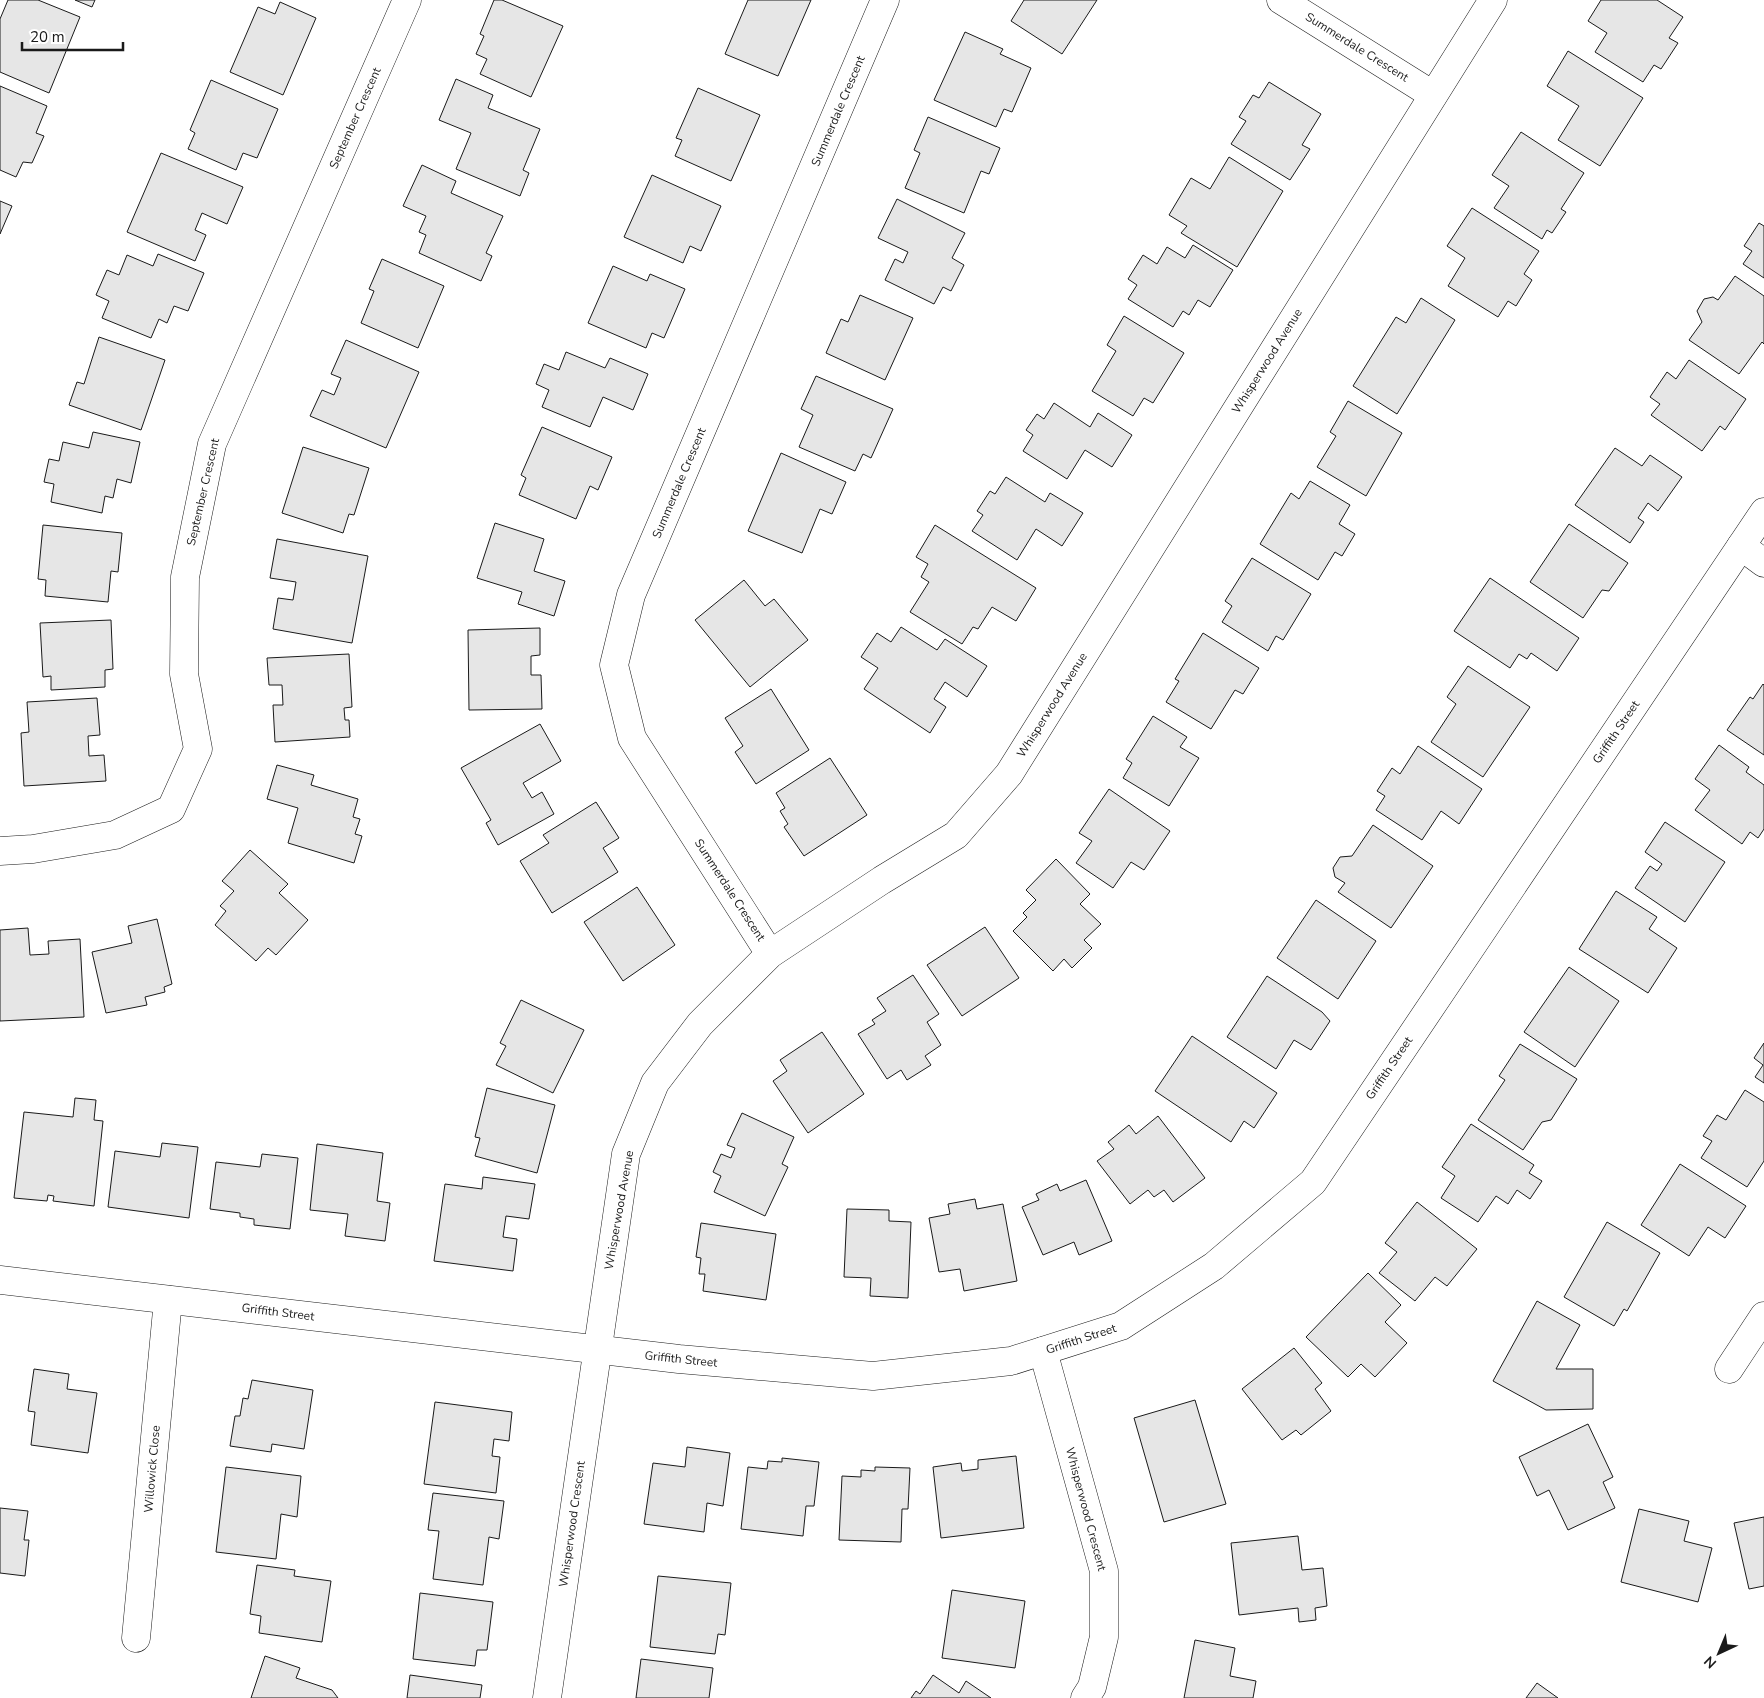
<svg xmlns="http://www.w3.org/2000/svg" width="1764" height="1698" font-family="'Nunito Sans',sans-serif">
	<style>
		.building { fill: #e6e6e6; stroke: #1a1a1a }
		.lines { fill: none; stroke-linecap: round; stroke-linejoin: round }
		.minor-casing { stroke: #1a1a1a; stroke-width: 29 }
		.tertiary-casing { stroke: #1a1a1a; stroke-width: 29 }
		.minor { stroke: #fff; stroke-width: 28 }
		.tertiary { stroke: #fff; stroke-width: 28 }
		.labels { text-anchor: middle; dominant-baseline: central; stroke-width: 4; stroke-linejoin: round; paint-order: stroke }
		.street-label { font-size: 12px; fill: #1a1a1a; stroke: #fff }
	</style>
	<rect width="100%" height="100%" fill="#fff"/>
	<!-- building -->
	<g class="building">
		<path d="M8 0H38L80 17 49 93 0 72V19Z"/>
		<path d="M75 0H95L92 7Z"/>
		<path d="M494 0H502L563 26 531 97 480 74 487 59 476 54 484 36 480 34Z"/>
		<path d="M748 0H811L778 76 725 54Z"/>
		<path d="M1024 0H1097L1062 54 1011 21Z"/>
		<path d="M1601 0H1657L1683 17 1669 38 1678 43 1661 69 1654 65 1643 82 1595 52 1607 33 1588 21Z"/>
		<path d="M280 2 316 18 283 95 230 72 258 7 275 14Z"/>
		<path d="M965 32 1003 49 1000 54 1031 68 1012 112 1004 109 996 127 934 100Z"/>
		<path d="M1568 51 1643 98 1600 166 1558 140 1579 106 1547 86Z"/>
		<path d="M456 79 493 95 488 108 540 129 523 170 529 173 520 196 456 169 471 133 439 120Z"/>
		<path d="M211 80 278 109 257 158 243 153 236 170 188 149 195 133 190 130Z"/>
		<path d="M1269 82 1321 114 1302 145 1310 149 1290 180 1231 144 1246 121 1239 117 1253 95 1259 98Z"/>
		<path d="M0 86 47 106 36 133 44 136 32 163 23 162 16 177 0 170Z"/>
		<path d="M698 88 760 115 731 181 675 156 682 140 676 138Z"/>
		<path d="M928 117 1000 148 989 174 981 171 964 213 905 188 920 153 914 150Z"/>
		<path d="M1521 132 1584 173 1561 209 1566 212 1552 233 1547 230 1542 239 1494 208 1509 186 1492 175Z"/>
		<path d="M161 153 243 187 227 224 202 213 195 230 206 235 195 261 127 232Z"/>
		<path d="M1229 157 1283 191 1237 267 1181 233 1187 226 1169 215 1191 178 1210 189Z"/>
		<path d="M422 165 456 181 451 193 503 216 486 253 492 256 481 281 419 253 426 235 419 232 426 216 403 206Z"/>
		<path d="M652 175 721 206 701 251 690 246 683 263 624 237Z"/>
		<path d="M897 199 965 233 952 258 964 265 951 291 943 287 934 304 885 280 895 259 903 263 908 252 878 238Z"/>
		<path d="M0 201 12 206 0 234Z"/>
		<path d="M1472 208 1539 251 1524 274 1532 280 1516 306 1508 301 1498 317 1448 286 1465 258 1447 246Z"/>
		<path d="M1759 223 1764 226V278L1743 264 1752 251 1744 246Z"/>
		<path d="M1193 245 1233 270 1210 307 1198 300 1189 315 1183 311 1173 327 1128 299 1137 285 1128 279 1143 255 1157 264 1167 247 1185 258Z"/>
		<path d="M158 254 204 273 188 311 174 306 167 323 159 319 151 338 102 318 109 301 96 295 107 270 119 275 127 255 153 266Z"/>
		<path d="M382 259 444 286 418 348 361 323 374 291 369 289Z"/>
		<path d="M613 266 647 281 650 274 685 289 664 338 652 333 646 348 588 323Z"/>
		<path d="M1735 276 1764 296V344L1762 342 1739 374 1689 340 1702 322 1697 311 1704 299 1713 297 1718 300Z"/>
		<path d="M860 295 913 318 885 380 826 353 841 319 848 322Z"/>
		<path d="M1421 298 1455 320 1397 414 1353 386 1396 317 1406 323Z"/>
		<path d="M1124 316 1184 353 1153 403 1144 398 1133 416 1092 391 1116 351 1107 345Z"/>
		<path d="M99 337 165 360 141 430 69 405 77 382 84 384Z"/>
		<path d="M346 340 419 372 386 448 310 416 322 390 334 395 341 378 331 374Z"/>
		<path d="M566 352 605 368 610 358 648 374 633 410 603 397 590 427 542 407 549 390 536 384 544 364 559 370Z"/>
		<path d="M1689 360 1746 399 1725 430 1720 426 1702 451 1651 415 1660 404 1650 397 1667 372 1676 379Z"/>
		<path d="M816 376 893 409 871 458 863 454 855 471 799 447 813 415 801 409Z"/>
		<path d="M1348 401 1402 433 1366 496 1317 467 1336 436 1330 432Z"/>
		<path d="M1054 403 1090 427 1098 413 1132 435 1112 467 1085 450 1067 479 1023 451 1033 435 1026 430 1037 414 1044 419Z"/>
		<path d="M542 427 612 457 598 490 590 486 576 519 519 495 526 478 521 475Z"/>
		<path d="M93 432 140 442 131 483 117 479 113 498 105 496 102 513 51 502 54 484 44 482 49 459 59 461 63 442 89 448Z"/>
		<path d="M303 447 369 468 354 515 349 514 343 533 282 513Z"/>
		<path d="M1615 448 1642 466 1650 455 1682 477 1658 511 1648 503 1638 518 1644 522 1630 543 1575 505Z"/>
		<path d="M781 453 846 482 832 514 820 509 802 553 748 531Z"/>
		<path d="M1006 477 1045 502 1050 493 1083 513 1062 546 1036 529 1017 560 972 531 983 515 977 511 990 491 995 494Z"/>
		<path d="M1310 481 1350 505 1339 524 1355 534 1342 556 1335 552 1318 580 1260 544 1291 493 1299 499Z"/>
		<path d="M495 523 544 539 534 571 565 581 554 616 518 604 522 592 477 578Z"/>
		<path d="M1569 524 1628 563 1609 591 1602 590 1583 618 1530 582Z"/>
		<path d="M43 525 122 533 118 572 111 571 108 602 45 596 46 580 38 579Z"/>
		<path d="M935 525 1036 588 1016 621 992 607 978 629 973 627 962 644 910 612 929 582 921 577 928 564 916 557Z"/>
		<path d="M277 539 368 556 352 643 273 629 278 598 293 600 296 582 270 578Z"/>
		<path d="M1252 558 1311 594 1283 640 1276 636 1268 651 1222 622 1232 606 1225 601Z"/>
		<path d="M1490 578 1579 638 1557 671 1531 653 1527 659 1519 654 1510 668 1454 631Z"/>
		<path d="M744 580 765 606 774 599 808 640 750 687 695 620Z"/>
		<path d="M111 620 113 669 105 670V687L51 690V676L43 677 40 623Z"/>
		<path d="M901 627 937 650 945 639 987 666 967 697 945 682 934 699 946 707 930 733 864 689 878 668 861 657 877 633 891 642Z"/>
		<path d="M540 628V655L531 656V675H541L542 709 469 710 468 630Z"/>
		<path d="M1203 633 1259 668 1243 694 1235 690 1211 729 1166 702 1179 681 1175 679Z"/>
		<path d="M349 654 352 707 344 708 345 720H349L350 737 275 742 273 705H283L282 685H269L267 658Z"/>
		<path d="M1468 666 1530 707 1483 777 1431 742 1456 704 1447 697Z"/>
		<path d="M1763 684 1764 685V755L1727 730 1750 697 1753 699Z"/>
		<path d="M771 689 809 750 756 784 735 752 743 746 725 718Z"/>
		<path d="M97 698 100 735 88 736 89 756 104 755 106 781 24 786 21 733 29 732 27 702Z"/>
		<path d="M1153 716 1187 737 1180 747 1199 758 1169 806 1123 778 1132 763 1126 759Z"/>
		<path d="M540 724 561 761 523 783 532 798 542 792 554 814 498 845 486 823 491 820 461 768Z"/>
		<path d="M1719 745 1749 767 1746 772 1764 785V829L1758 838 1750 832 1742 844 1695 810 1710 790 1695 779Z"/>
		<path d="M1418 746 1482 789 1459 824 1441 811 1422 840 1376 810 1385 796 1377 791 1392 768 1400 774Z"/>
		<path d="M830 758 867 815 804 856 784 827 788 824 780 811 785 808 776 793Z"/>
		<path d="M277 765 314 775 311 785 358 799 353 817 360 819 355 834 362 836 354 863 288 843 298 808 267 799Z"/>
		<path d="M1109 789 1170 831 1144 870 1131 862 1113 888 1076 863 1092 841 1079 833Z"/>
		<path d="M596 802 619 838 603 848 618 872 552 913 520 861 549 843 543 835Z"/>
		<path d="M1665 822 1725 862 1685 922 1635 888 1650 866 1657 871 1662 864 1645 852Z"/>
		<path d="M1373 825 1433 866 1391 928 1338 892 1345 883 1335 877 1333 868 1340 857 1352 856Z"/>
		<path d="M250 850 288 884 279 893 308 920 276 955 268 948 256 961 215 925 226 911 220 906 234 891 222 881Z"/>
		<path d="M1056 859 1090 894 1080 904 1101 924 1084 940 1092 948 1072 968 1064 959 1053 971 1013 931 1027 917 1023 913 1036 900 1026 890Z"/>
		<path d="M637 887 675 945 623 981 584 922Z"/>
		<path d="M1616 891 1657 917 1649 929 1677 948 1648 993 1579 949Z"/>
		<path d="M1316 900 1376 941 1338 999 1277 958Z"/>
		<path d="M157 919 172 984 164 987 165 992 145 997 147 1005 106 1013 92 952 132 943 128 926Z"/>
		<path d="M985 927 1019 978 962 1016 927 965Z"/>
		<path d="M28 928 30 955 49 954 48 941 80 939 84 1017 0 1021V930Z"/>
		<path d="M1569 967 1619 1001 1575 1067 1524 1032Z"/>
		<path d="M913 975 939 1014 927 1022 941 1045 925 1056 931 1065 907 1080 901 1070 887 1079 858 1034 875 1024 872 1020 886 1011 877 998Z"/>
		<path d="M1267 976 1322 1012 1330 1021 1311 1050 1294 1040 1276 1069 1227 1037Z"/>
		<path d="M521 1000 584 1030 553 1093 496 1065 506 1046 500 1043Z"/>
		<path d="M822 1032 864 1094 808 1133 773 1081 787 1071 780 1060Z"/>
		<path d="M1192 1036 1277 1093 1254 1128 1244 1121 1231 1142 1155 1091Z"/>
		<path d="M1764 1043V1083L1755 1077 1763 1065 1754 1058Z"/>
		<path d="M1520 1044 1577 1079 1551 1120 1542 1122 1523 1150 1478 1120 1505 1080 1499 1076Z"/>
		<path d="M487 1088 555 1105 537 1173 475 1156 480 1138 475 1137Z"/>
		<path d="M1745 1090 1764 1102V1161L1747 1187 1701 1158 1712 1141 1703 1136 1717 1115 1726 1120Z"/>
		<path d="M75 1098 96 1100 94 1120 103 1121 94 1206 53 1201 54 1196 48 1195 47 1201 14 1198 24 1112 73 1117Z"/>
		<path d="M742 1113 794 1137 782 1164 788 1167 765 1216 714 1192 721 1176 713 1172 721 1154 731 1158 735 1148 727 1145Z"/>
		<path d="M1158 1116 1205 1178 1173 1202 1164 1190 1154 1197 1148 1190 1130 1204 1097 1161 1114 1149 1108 1142 1129 1125 1136 1134Z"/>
		<path d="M1471 1124 1534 1165 1529 1173 1542 1181 1530 1199 1517 1190 1508 1204 1496 1196 1478 1222 1441 1198 1455 1176 1442 1167Z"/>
		<path d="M162 1143 198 1147 189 1218 108 1207 115 1151 160 1157Z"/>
		<path d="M317 1144 383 1153 377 1201 390 1203 385 1241 345 1236 348 1214 310 1210Z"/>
		<path d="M262 1154 298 1158 290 1229 254 1225V1219L240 1217V1213L210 1209 216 1162 260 1167Z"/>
		<path d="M1680 1164 1746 1206 1725 1238 1708 1227 1689 1256 1641 1225Z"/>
		<path d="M483 1177 535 1184 529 1219 506 1216 503 1237 517 1239 513 1271 434 1261 445 1184 482 1189Z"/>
		<path d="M1086 1180 1112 1241 1079 1255 1074 1242 1043 1255 1022 1207 1039 1200 1036 1194 1057 1184 1060 1191Z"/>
		<path d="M975 1199 977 1209 1003 1204 1017 1281 964 1291 960 1269 939 1272 929 1218 950 1214 948 1204Z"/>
		<path d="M1417 1202 1477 1249 1447 1286 1435 1277 1415 1301 1379 1273 1397 1252 1385 1243Z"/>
		<path d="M847 1209 889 1210V1221L911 1222 908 1298 870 1296 871 1278 844 1277Z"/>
		<path d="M1607 1222 1660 1253 1627 1311 1624 1309 1614 1326 1564 1297Z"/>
		<path d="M701 1223 776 1234 766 1300 703 1291 705 1274H699L701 1258 696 1257Z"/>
		<path d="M1368 1273 1401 1305 1385 1322 1407 1343 1375 1377 1361 1364 1348 1377 1306 1337Z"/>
		<path d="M1537 1301 1580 1325 1556 1369H1593V1409L1546 1410 1493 1381Z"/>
		<path d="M1294 1348 1322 1383 1315 1389 1331 1411 1301 1435 1296 1430 1282 1440 1242 1389Z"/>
		<path d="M34 1369 69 1374 67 1389 97 1393 88 1453 31 1445 35 1412 28 1411Z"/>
		<path d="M252 1380 313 1390 304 1449 272 1444 271 1452 230 1446 235 1416H240L243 1398 248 1399Z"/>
		<path d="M1195 1400 1226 1504 1164 1522 1134 1418Z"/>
		<path d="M435 1402 512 1412 509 1441 494 1439 492 1456 500 1457 496 1493 424 1484Z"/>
		<path d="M1588 1424 1613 1477 1603 1482 1615 1508 1568 1530 1549 1490 1537 1496 1519 1457Z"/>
		<path d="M687 1447 730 1453 723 1506 707 1503 704 1532 644 1524 653 1463 685 1467Z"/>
		<path d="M1016 1456 1024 1528 941 1538 933 1467 961 1463 962 1471 978 1469V1460Z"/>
		<path d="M782 1458 819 1462 814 1506H806L803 1536 741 1529 748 1467 767 1469 768 1461 782 1462Z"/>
		<path d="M226 1467 301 1476 297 1517 281 1514 276 1559 216 1552Z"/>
		<path d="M875 1467 910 1468 908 1509H902L901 1542 839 1540 842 1476 861 1477V1470L875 1471Z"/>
		<path d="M433 1493 504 1501 499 1539 489 1537 483 1585 433 1579 439 1531 428 1530Z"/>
		<path d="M0 1508 28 1511 24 1540H29L25 1576 0 1573Z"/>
		<path d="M1639 1509 1689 1521 1684 1541 1712 1548 1698 1602 1621 1582Z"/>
		<path d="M1764 1517V1586L1749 1589 1734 1523Z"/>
		<path d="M1298 1536 1302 1570 1323 1568 1327 1606 1315 1608 1316 1620 1299 1622 1298 1608 1239 1615 1231 1543Z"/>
		<path d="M257 1565 295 1570 294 1576 331 1581 322 1642 259 1633 261 1616 250 1614Z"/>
		<path d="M658 1576 731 1583 725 1635 718 1634 715 1654 650 1647Z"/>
		<path d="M952 1590 1025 1601 1015 1668 942 1658Z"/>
		<path d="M420 1593 493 1602 487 1650H477L475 1666 413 1659Z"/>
		<path d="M1195 1640 1235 1648 1230 1676 1256 1681 1253 1698H1184Z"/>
		<path d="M265 1656 300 1668 296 1678 332 1690 338 1698H251Z"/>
		<path d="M641 1659 713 1668 709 1698H636Z"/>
		<path d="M410 1675 482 1685 480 1698H407Z"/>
		<path d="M933 1675 959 1693 966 1681 991 1698H911L916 1691 920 1694Z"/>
		<path d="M1537 1683 1558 1698H1526Z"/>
	</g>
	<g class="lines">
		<defs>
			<g id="minor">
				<path d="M1281 0 1433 95"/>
				<path d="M1741 546 1764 563"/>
				<path d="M0 851 33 849 115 835 171 809 198 749 184 674 185 577 212 444 407 0"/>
				<path d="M770 954 632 738 614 665 631 595 885 0"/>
				<path d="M1043 1351 1104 1571V1637L1092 1687 1085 1698"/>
				<path d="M1729 1369 1764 1316"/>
				<path d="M136 1638 168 1300"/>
				<path d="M547 1698 626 1154 655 1083 700 1024 770 954 882 880 956 835 1009 774 1493 0"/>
			</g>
			<path id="tertiary" d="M0 1280 679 1359 873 1376 1011 1361 1121 1326 1214 1266 1313 1182 1764 512"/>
		</defs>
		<!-- minor casing -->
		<use href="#minor" class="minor-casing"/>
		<!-- tertiary casing -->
		<use href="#tertiary" class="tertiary-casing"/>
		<!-- minor -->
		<use href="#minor" class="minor"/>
		<!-- tertiary -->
		<use href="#tertiary" class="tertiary"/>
	</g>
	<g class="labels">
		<!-- street labels -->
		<g class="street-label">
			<text transform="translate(1357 47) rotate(32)">Summerdale Crescent</text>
			<text transform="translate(838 111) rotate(-67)">Summerdale Crescent</text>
			<text transform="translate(355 118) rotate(-66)">September Crescent</text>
			<text transform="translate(1267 361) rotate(-58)">Whisperwood Avenue</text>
			<text transform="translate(679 483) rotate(-67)">Summerdale Crescent</text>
			<text transform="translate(203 492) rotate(-77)">September Crescent</text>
			<text transform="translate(1052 705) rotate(-58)">Whisperwood Avenue</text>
			<text transform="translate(1616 732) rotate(-56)">Griffith Street</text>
			<text transform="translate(730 890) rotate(57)">Summerdale Crescent</text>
			<text transform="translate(1389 1068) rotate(-56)">Griffith Street</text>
			<text transform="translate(619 1210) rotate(-80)">Whisperwood Avenue</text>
			<text transform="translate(278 1312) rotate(7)">Griffith Street</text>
			<text transform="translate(1081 1339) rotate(-18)">Griffith Street</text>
			<text transform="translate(681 1359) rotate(6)">Griffith Street</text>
			<text transform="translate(152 1469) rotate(-85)">Willowick Close</text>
			<text transform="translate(1086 1509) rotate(75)">Whisperwood Crescent</text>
			<text transform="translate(572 1524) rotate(-82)">Whisperwood Crescent</text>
		</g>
	</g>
	<!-- north arrow -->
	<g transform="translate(1719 1653) rotate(224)" stroke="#ffffff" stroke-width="4" paint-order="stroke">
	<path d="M0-4L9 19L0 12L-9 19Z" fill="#1a1a1a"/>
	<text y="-8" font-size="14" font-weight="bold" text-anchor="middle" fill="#1a1a1a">N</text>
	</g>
	<!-- scale -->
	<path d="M22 42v8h101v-8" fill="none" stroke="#1a1a1a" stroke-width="2.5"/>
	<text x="30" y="42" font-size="15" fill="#1a1a1a" stroke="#ffffff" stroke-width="4" paint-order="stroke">20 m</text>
</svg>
